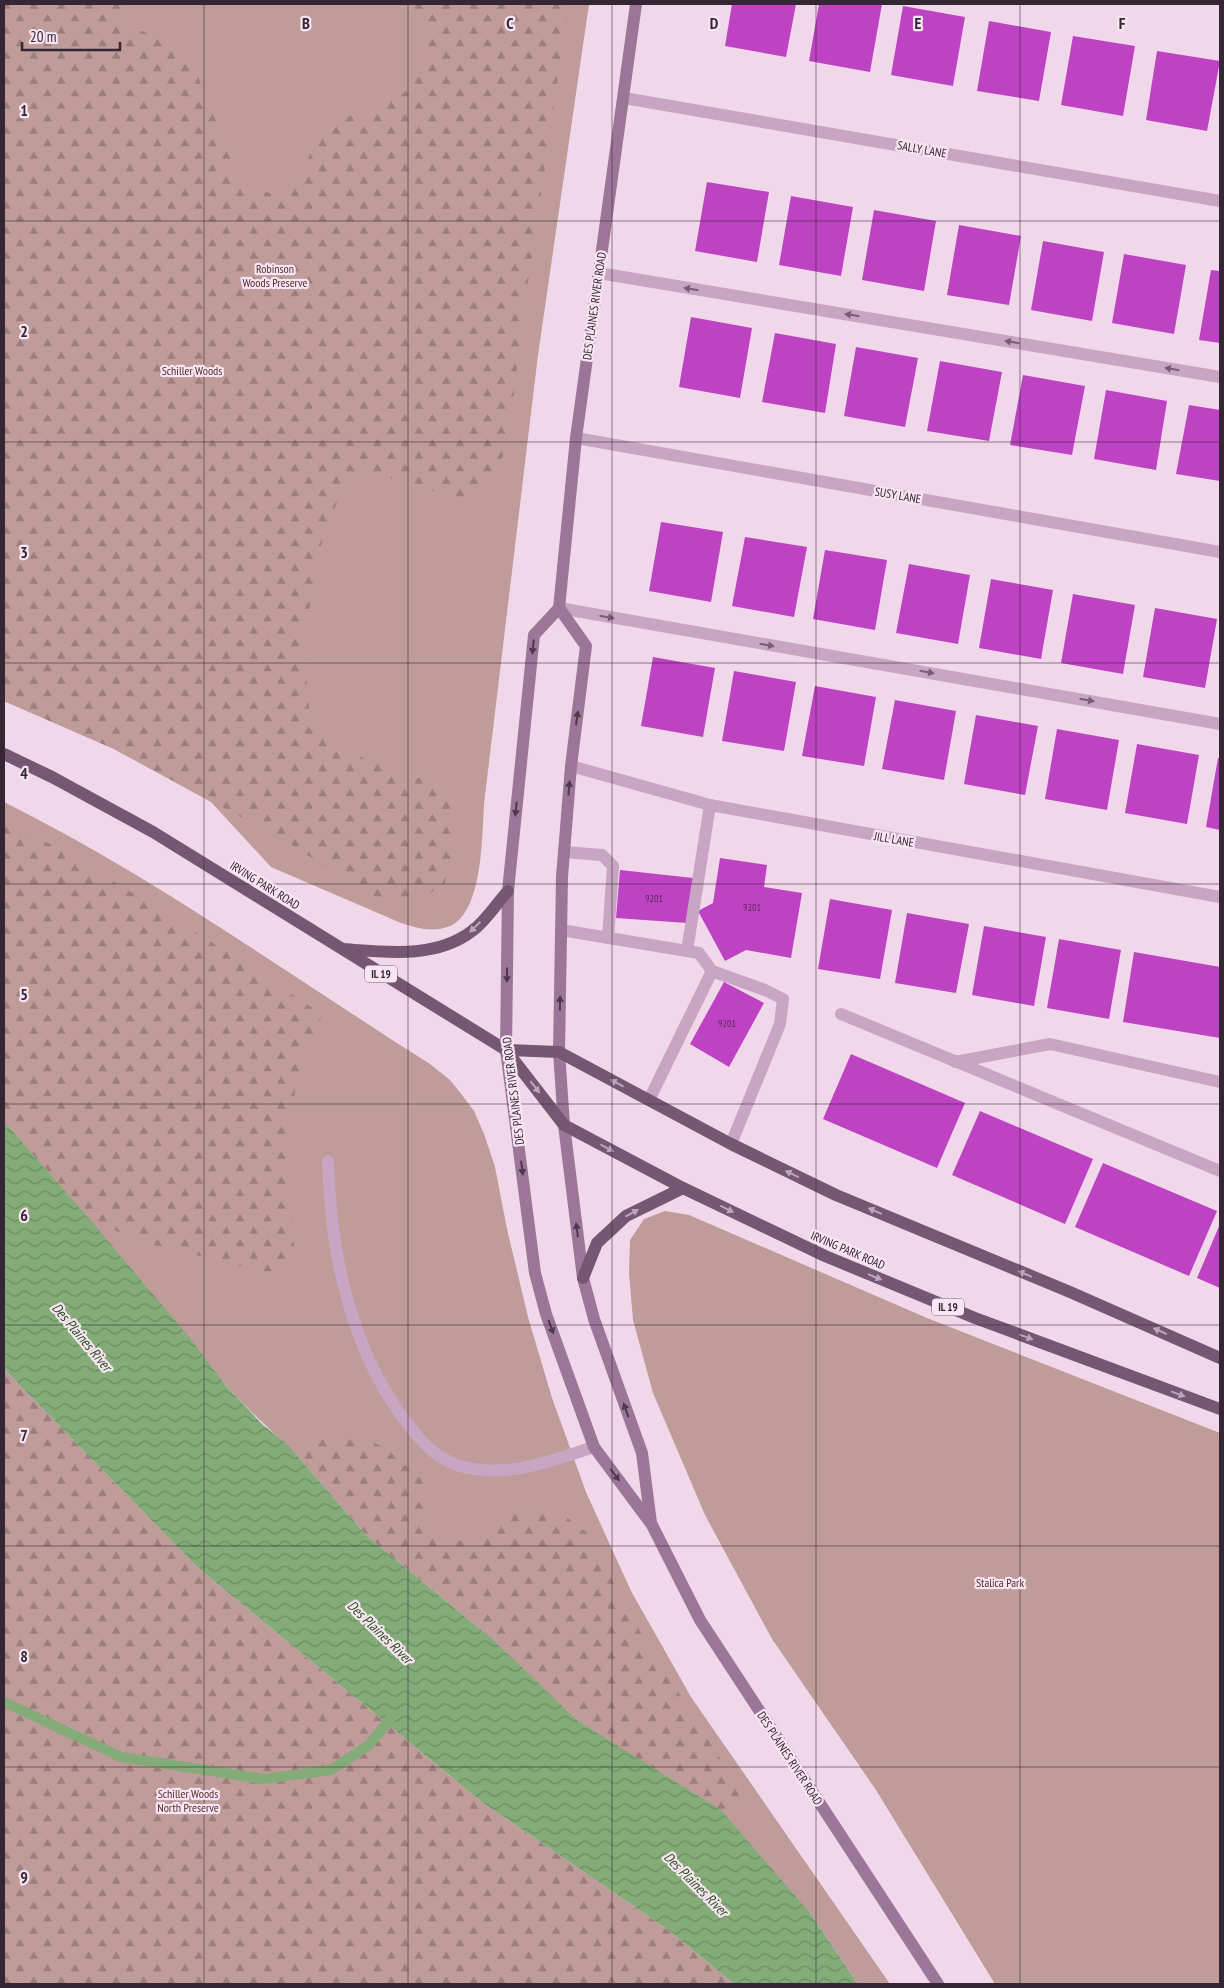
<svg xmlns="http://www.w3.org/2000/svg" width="1224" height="1988" font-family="'PT Sans Narrow',sans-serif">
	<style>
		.green { fill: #bf9b99 }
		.forest { fill: url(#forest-firs) }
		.water { fill: url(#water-waves) }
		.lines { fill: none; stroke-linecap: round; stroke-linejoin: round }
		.stream { stroke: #84ac78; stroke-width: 10 }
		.building { fill: #be43c3 }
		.lane { stroke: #c8a5c2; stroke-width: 12 }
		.street { stroke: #c8a5c2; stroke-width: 12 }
		.secondary { stroke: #9b7698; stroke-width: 12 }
		.primary { stroke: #755774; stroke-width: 12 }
		.oneway { fill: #775f73 }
		.oneway2 { fill: #4e3a4c }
		.oneway3 { fill: #bda5ba }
		.grid { fill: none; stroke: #342633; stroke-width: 1; stroke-opacity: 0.55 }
		.labels { text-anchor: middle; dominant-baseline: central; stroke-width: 4.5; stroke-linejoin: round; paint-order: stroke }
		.number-label { font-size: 10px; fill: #562d57 }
		.shield { fill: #f8e4f3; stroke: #6f5f6d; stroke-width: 1 }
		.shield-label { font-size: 11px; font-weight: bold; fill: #342633 }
		.street-label { font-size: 12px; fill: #342633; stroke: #f8e4f3 }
		.park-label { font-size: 12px; fill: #512e2a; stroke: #f8e4f3 }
		.water-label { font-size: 14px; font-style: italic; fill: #29541d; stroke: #f8e4f3 }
		.grid-label { font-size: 16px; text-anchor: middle; font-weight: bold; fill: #342633; stroke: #f8e4f3; stroke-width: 4.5; stroke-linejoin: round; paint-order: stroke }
	</style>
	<defs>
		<pattern id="forest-firs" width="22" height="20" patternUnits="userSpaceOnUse" patternTransform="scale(1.25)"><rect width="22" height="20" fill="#bf9b99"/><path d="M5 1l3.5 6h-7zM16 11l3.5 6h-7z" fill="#9c7e7d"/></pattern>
		<pattern id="water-waves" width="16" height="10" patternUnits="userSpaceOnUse" patternTransform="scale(1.25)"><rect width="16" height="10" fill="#84ac78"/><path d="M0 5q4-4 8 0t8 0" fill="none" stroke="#6d8c63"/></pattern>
	</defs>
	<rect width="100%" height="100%" fill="#f0d8ea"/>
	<!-- green -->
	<g class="green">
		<path d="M4 4H589L538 355 484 804C482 835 483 912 450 926 433 933 417 928 401 923L271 867 211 802 114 749 4 701Z"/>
		<path d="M4 802C153 876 289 975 430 1064L450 1080 462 1095 474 1111 484 1134 495 1167 507 1229 528 1317 552 1398 586 1492 631 1591 691 1697 890 1984H858L810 1913 578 1721 310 1469C284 1441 255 1417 229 1389 215 1373 203 1354 189 1338 127 1266 67 1192 4 1121Z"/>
		<path d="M665 1211 689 1215 927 1318 1220 1433V1984H995L876 1790 772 1639 705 1515 653 1393 633 1320 629 1273 630 1240 644 1219Z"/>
	</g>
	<!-- forest -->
	<g class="forest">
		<path d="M4 4H120L127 25 161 39 197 74 225 143 239 185 273 194 304 179 315 130 403 94 426 64 425 22 411 4H569L525 302 509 435 500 466 487 486 473 497 459 502 419 485H409L376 473 347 478 323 536 303 642 310 719 367 761 428 781 451 793 455 847 444 886 417 899 380 902 287 842 114 749 4 701Z"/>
		<path d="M4 819C114 877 217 946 322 1014 314 1036 302 1059 297 1082 285 1141 288 1201 296 1260L269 1273 154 1245 92 1222 4 1121Z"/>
		<path d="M4 1369 197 1567 483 1803 667 1929 734 1984H4Z"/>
		<path d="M351 1432 385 1448 423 1479 427 1524 441 1539 458 1541 480 1538 497 1520 524 1510H557L586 1532 642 1635 745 1798 721 1810 578 1721 492 1639 366 1535 294 1452 323 1439Z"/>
	</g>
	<!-- water -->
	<path class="water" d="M4 1121 92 1222 190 1338 227 1387 263 1425 288 1445 366 1535 492 1639 578 1721 721 1810 810 1913 858 1984H734L667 1929 483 1803 197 1567 4 1369Z"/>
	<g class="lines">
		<!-- stream -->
		<path class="stream" d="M4 1702 121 1757 263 1779 331 1770 369 1745 394 1714"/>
	</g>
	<!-- building -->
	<g class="building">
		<path d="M732 4H796L786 57 725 46Z"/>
		<path d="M819 4H882L870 72 809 61Z"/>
		<path d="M903 6 965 17 953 86 891 75Z"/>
		<path d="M989 21 1051 32 1039 101 977 91Z"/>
		<path d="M1073 36 1135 46 1123 116 1061 105Z"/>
		<path d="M1157 51 1220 61 1207 131 1146 120Z"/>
		<path d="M707 182 769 192 757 262 695 251Z"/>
		<path d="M791 196 853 207 841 276 779 265Z"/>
		<path d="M874 210 936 221 924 291 862 280Z"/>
		<path d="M959 225 1021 236 1009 305 947 295Z"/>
		<path d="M1043 241 1104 252 1092 321 1031 310Z"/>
		<path d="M1124 254 1186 265 1174 334 1112 323Z"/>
		<path d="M1211 270 1220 271V343L1199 340Z"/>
		<path d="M691 317 752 328 740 398 679 387Z"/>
		<path d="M775 333 836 344 825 413 762 402Z"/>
		<path d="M856 347 918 358 905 427 844 416Z"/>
		<path d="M940 361 1002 372 989 441 927 431Z"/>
		<path d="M1023 375 1085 386 1072 455 1010 445Z"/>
		<path d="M1106 390 1167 401 1156 470 1094 459Z"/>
		<path d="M1189 405 1220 410V481L1176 474Z"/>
		<path d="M661 522 723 532 711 602 649 591Z"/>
		<path d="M745 537 807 547 794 617 732 606Z"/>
		<path d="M825 550 887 560 875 630 813 619Z"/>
		<path d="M909 564 970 575 958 644 896 633Z"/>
		<path d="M991 579 1053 590 1041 659 979 648Z"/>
		<path d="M1073 594 1135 605 1123 674 1061 663Z"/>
		<path d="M1155 608 1217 619 1205 688 1143 677Z"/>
		<path d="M653 657 715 668 703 737 641 726Z"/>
		<path d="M734 671 796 682 784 751 722 741Z"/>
		<path d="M815 686 876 697 864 766 802 756Z"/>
		<path d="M895 700 956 711 944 780 882 769Z"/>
		<path d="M976 715 1038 726 1025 795 964 784Z"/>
		<path d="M1057 729 1119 740 1107 810 1045 799Z"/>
		<path d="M1137 744 1199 755 1187 824 1125 813Z"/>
		<path d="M1218 758 1220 759V830L1206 827Z"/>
		<path d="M720 858 767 865 764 887 802 893 791 958 746 950 725 961 698 911 713 903Z"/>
		<path d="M620 870 693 878 687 923 616 918Z"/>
		<path d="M830 899 892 910 880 979 818 969Z"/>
		<path d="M907 913 969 924 956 993 895 983Z"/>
		<path d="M984 926 1046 937 1034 1006 972 995Z"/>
		<path d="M1059 939 1121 950 1109 1019 1047 1008Z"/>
		<path d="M1134 952 1220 967V1038L1123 1022Z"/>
		<path d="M724 982 764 1003 729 1067 690 1044Z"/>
		<path d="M851 1054 965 1103 937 1168 823 1119Z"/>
		<path d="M980 1111 1093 1159 1065 1224 952 1175Z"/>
		<path d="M1103 1163 1217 1211 1189 1276 1075 1227Z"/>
		<path d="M1220 1224V1288L1197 1278Z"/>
	</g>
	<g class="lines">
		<!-- lane -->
		<g class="lane">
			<path d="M599 273 1220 377"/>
			<path d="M559 608 1220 724"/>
			<path d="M564 852 602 855 613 866 608 938"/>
			<path d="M561 930 699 953 712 971 765 990 783 999 780 1024 731 1144"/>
			<path d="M687 951 710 805"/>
			<path d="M841 1014 1220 1171"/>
			<path d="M955 1062 1050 1044 1220 1082"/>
			<path d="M649 1100 712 971"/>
			<path d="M328 1161C330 1250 350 1347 404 1419 420 1441 439 1463 468 1468 510 1477 554 1460 594 1447"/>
		</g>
		<!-- street -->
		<g class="street">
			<path d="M624 98 1220 201"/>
			<path d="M576 438 1220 552"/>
			<path d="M571 766 710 805 1220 897"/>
		</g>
		<!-- secondary -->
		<g class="secondary">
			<path d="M636 4 576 438 559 608 534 635 508 891 506 1050 535 1273 546 1314 594 1447 652 1525 700 1620 938 1984"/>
			<path d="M559 608 586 646 571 766 562 877 559 1052 564 1125 583 1278 594 1319 642 1453 651 1523"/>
		</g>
		<!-- primary -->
		<g class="primary">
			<path d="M4 754 52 777 153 832 506 1050 564 1125 683 1188 825 1256 975 1318 1220 1409"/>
			<path d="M343 949C385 952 436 959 472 931 486 921 496 904 508 891"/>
			<path d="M506 1050 559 1052 731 1144 836 1195 1070 1292 1220 1358"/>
			<path d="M583 1278 597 1243 626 1216 683 1188"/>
		</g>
	</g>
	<!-- one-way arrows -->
	<defs><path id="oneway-solid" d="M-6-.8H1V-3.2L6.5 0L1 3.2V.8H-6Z" transform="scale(1.25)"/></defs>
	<g class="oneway">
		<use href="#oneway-solid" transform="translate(691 289) rotate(-171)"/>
		<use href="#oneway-solid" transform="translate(852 315) rotate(-171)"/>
		<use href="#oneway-solid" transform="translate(1012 342) rotate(-171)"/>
		<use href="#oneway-solid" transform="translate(1172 369) rotate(-171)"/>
		<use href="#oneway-solid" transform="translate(607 617) rotate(10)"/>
		<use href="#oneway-solid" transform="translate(767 645) rotate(10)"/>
		<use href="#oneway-solid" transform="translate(927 672) rotate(10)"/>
		<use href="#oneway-solid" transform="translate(1087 700) rotate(10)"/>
	</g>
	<g class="oneway2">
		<use href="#oneway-solid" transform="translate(533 647) rotate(96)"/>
		<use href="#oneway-solid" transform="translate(577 718) rotate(-82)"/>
		<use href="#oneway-solid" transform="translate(569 788) rotate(-86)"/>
		<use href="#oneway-solid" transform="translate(516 809) rotate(96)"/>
		<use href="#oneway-solid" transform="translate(507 975) rotate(91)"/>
		<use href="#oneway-solid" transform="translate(560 1003) rotate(-89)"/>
		<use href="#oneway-solid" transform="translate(522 1168) rotate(83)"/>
		<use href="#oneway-solid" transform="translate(577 1230) rotate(-97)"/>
		<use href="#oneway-solid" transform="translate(551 1327) rotate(70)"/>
		<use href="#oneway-solid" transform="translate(626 1410) rotate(-110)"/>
		<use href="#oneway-solid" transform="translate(615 1475) rotate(53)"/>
	</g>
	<g class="oneway3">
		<use href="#oneway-solid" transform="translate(475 927) rotate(136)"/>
		<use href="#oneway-solid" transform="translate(617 1083) rotate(-152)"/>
		<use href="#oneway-solid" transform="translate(535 1087) rotate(52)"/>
		<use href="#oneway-solid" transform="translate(607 1148) rotate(28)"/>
		<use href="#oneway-solid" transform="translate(792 1174) rotate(-154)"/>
		<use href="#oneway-solid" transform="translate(727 1209) rotate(26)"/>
		<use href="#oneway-solid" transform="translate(875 1211) rotate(-157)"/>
		<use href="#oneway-solid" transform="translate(632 1213) rotate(-29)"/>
		<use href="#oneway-solid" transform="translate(1025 1274) rotate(-157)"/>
		<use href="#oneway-solid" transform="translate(875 1277) rotate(22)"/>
		<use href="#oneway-solid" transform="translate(1160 1331) rotate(-156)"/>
		<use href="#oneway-solid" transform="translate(1026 1337) rotate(20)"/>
		<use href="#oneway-solid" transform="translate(1178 1394) rotate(20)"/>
	</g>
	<!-- grid -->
	<path class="grid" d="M204 4V1984M408 4V1984M612 4V1984M816 4V1984M1020 4V1984M4 221H1220M4 442H1220M4 663H1220M4 884H1220M4 1104H1220M4 1325H1220M4 1546H1220M4 1767H1220"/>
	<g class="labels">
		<!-- number labels -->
		<g class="number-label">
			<text x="654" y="898">9201</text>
			<text x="752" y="907">9201</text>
			<text x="727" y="1023">9201</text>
		</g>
		<!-- shield labels -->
		<g class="shield">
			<rect x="365" y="965.5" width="32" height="17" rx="4"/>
			<rect x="932" y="1298.5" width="32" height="17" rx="4"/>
		</g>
		<g class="shield-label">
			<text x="381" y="974">IL 19</text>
			<text x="948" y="1307">IL 19</text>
		</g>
		<!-- street labels -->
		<g class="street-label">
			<text transform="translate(922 149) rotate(10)">SALLY LANE</text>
			<text transform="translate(594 306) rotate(-82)">DES PLAINES RIVER ROAD</text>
			<text transform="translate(898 495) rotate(10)">SUSY LANE</text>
			<text transform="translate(894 839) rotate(10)">JILL LANE</text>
			<text transform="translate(265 885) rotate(32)">IRVING PARK ROAD</text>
			<text transform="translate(513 1091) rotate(-97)">DES PLAINES RIVER ROAD</text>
			<text transform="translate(848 1250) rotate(23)">IRVING PARK ROAD</text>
			<text transform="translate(790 1758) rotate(57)">DES PLAINES RIVER ROAD</text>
		</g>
		<!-- park labels -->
		<g class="park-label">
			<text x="275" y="268">Robinson<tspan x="275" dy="14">Woods Preserve</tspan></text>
			<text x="192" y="370">Schiller Woods</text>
			<text x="1000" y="1582">Stalica Park</text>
			<text x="188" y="1793">Schiller Woods<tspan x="188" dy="14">North Preserve</tspan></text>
		</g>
		<!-- water labels -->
		<g class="water-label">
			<text transform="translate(82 1337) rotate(50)">Des Plaines River</text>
			<text transform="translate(380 1632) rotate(44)">Des Plaines River</text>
			<text transform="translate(696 1884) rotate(45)">Des Plaines River</text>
		</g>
	</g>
	<g class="grid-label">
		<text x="306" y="29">B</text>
		<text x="510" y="29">C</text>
		<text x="714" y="29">D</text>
		<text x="918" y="29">E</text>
		<text x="1122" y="29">F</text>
		<text x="24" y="116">1</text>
		<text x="24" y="337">2</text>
		<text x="24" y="558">3</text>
		<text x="24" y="779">4</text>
		<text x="24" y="1000">5</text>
		<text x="24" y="1221">6</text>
		<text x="24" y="1441">7</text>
		<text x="24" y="1662">8</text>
		<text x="24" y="1883">9</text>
	</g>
	<!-- border -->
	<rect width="1224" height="1988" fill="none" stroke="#342633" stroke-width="10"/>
	<!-- scale -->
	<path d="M22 42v8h98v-8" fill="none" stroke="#342633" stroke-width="2.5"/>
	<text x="30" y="42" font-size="15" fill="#342633" stroke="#f8e4f3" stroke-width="4" paint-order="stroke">20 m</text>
</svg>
